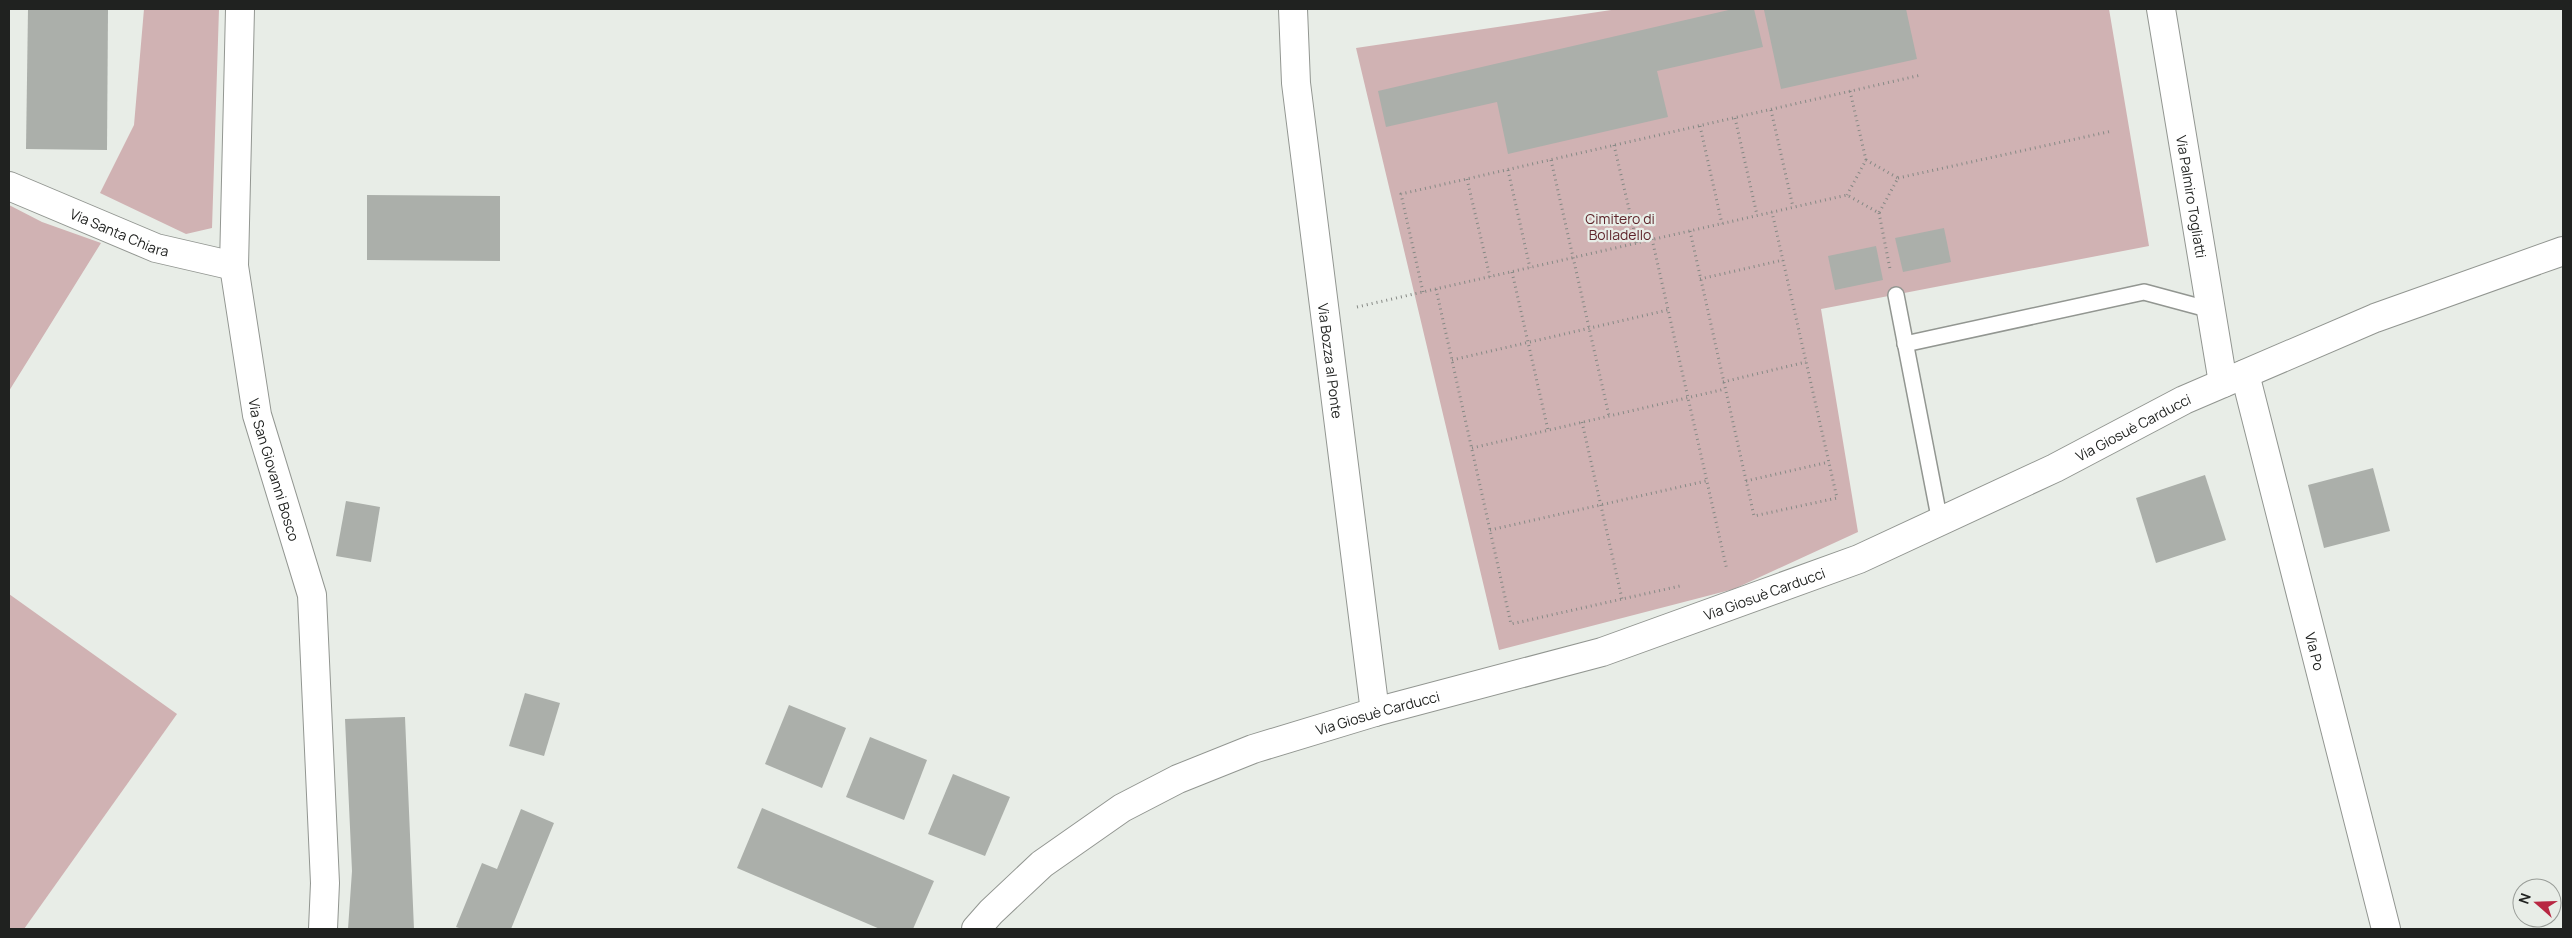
<svg xmlns="http://www.w3.org/2000/svg" width="2572" height="938" font-family="Manrope,sans-serif">
	<style>
		.green { fill: #d0b2b3 }
		.building { fill: #abafaa }
		.lines { fill: none; stroke-linecap: round; stroke-linejoin: round }
		.service-casing { stroke: #929691; stroke-width: 18 }
		.minor-casing { stroke: #929691; stroke-width: 30 }
		.path { stroke: #868985; stroke-width: 3; stroke-dasharray: 1 4; stroke-linecap: butt }
		.service { stroke: #fff; stroke-width: 15 }
		.minor { stroke: #fff; stroke-width: 28 }
		.labels { text-anchor: middle; dominant-baseline: central; stroke-width: 4.5; stroke-linejoin: round; paint-order: stroke }
		.street-label { font-size: 14px; fill: #202220; stroke: #e8ede7 }
		.park-label { font-size: 14px; fill: #5e252b; stroke: #e8ede7 }
	</style>
	<rect width="100%" height="100%" fill="#e8ede7"/>
	<!-- green -->
	<g class="green">
		<path d="M144 9H219L212 228 186 234 100 193 134 125Z"/>
		<path d="M1618 9H2109L2149 246 1821 309 1858 532 1734 589 1499 650 1356 48Z"/>
		<path d="M9 205 42 222 101 243 9 391Z"/>
		<path d="M9 594 177 714 24 929H9Z"/>
	</g>
	<!-- building -->
	<g class="building">
		<path d="M28 9 108 10 107 150 26 149Z"/>
		<path d="M1733 9H1754L1763 47 1657 71 1668 117 1508 154 1497 102 1386 127 1378 91Z"/>
		<path d="M1770 9H1906L1917 59 1781 89 1764 10Z"/>
		<path d="M367 195 500 196V261L367 260Z"/>
		<path d="M1944 228 1951 262 1903 272 1895 238Z"/>
		<path d="M1876 246 1883 280 1835 290 1828 256Z"/>
		<path d="M2373 468 2390 531 2324 548 2308 485Z"/>
		<path d="M2205 475 2226 540 2156 563 2136 498Z"/>
		<path d="M346 501 380 507 371 562 336 556Z"/>
		<path d="M525 693 560 703 544 756 509 746Z"/>
		<path d="M789 705 846 728 822 788 765 764Z"/>
		<path d="M405 717 414 929H348L352 871 345 719Z"/>
		<path d="M870 737 927 760 904 820 846 797Z"/>
		<path d="M953 774 1010 797 985 856 928 834Z"/>
		<path d="M762 808 934 881 913 929H880L737 868Z"/>
		<path d="M521 809 554 823 511 929H462L456 927 482 863 497 869Z"/>
	</g>
	<g class="lines">
		<defs>
			<g id="service">
				<path d="M1896 295 1940 522"/>
				<path d="M1905 344 2144 292 2211 310"/>
			</g>
			<g id="minor">
				<path id="s1" d="M240 9 234 266 257 415 312 595 325 883 323 929"/>
				<path id="s2" d="M1293 9 1296 83 1375 712"/>
				<path id="s3" d="M2161 9 2223 383"/>
				<path id="s4" d="M9 186 156 248 234 266"/>
				<path id="s5" d="M2245 374 2386 929"/>
				<path id="s6" d="M976 929 991 912 1042 864 1122 808 1178 779 1253 749 1375 712 1602 652 1859 559 2055 468 2184 400 2375 318 2563 251"/>
			</g>
		</defs>
		<!-- service casing -->
		<use href="#service" class="service-casing"/>
		<!-- minor casing -->
		<use href="#minor" class="minor-casing"/>
		<!-- path -->
		<g class="path">
			<path d="M1850 91 1866 160"/>
			<path d="M1771 110 1793 207"/>
			<path d="M1735 118 1757 215"/>
			<path d="M1700 126 1722 224"/>
			<path d="M1614 145 1637 243"/>
			<path d="M1551 160 1609 416"/>
			<path d="M1508 170 1530 268"/>
			<path d="M1898 178 2112 131"/>
			<path d="M1467 179 1490 277"/>
			<path d="M1879 213 1890 269"/>
			<path d="M1690 231 1754 516 1837 498 1772 212"/>
			<path d="M1652 239 1727 570"/>
			<path d="M1512 272 1548 430"/>
			<path d="M1700 279 1783 260"/>
			<path d="M1436 289 1511 624 1680 586"/>
			<path d="M1423 292 1401 194 1921 75"/>
			<path d="M1357 307 1847 195 1879 213 1898 178 1866 160 1847 195"/>
			<path d="M1452 360 1668 310"/>
			<path d="M1723 382 1806 362"/>
			<path d="M1582 422 1622 599"/>
			<path d="M1472 448 1725 389"/>
			<path d="M1746 481 1829 462"/>
			<path d="M1490 530 1706 481"/>
		</g>
		<!-- service -->
		<use href="#service" class="service"/>
		<!-- minor -->
		<use href="#minor" class="minor"/>
	</g>
	<g class="labels">
		<!-- street labels -->
		<g class="street-label">
			<text stroke="none"><textPath href="#s3" startOffset="190">Via Palmiro Togliatti</textPath></text>
			<text stroke="none"><textPath href="#s4" startOffset="120">Via Santa Chiara</textPath></text>
			<text stroke="none"><textPath href="#s2" startOffset="354">Via Bozza al Ponte</textPath></text>
			<text stroke="none"><textPath href="#s6" startOffset="1274">Via Giosuè Carducci</textPath></text>
			<text stroke="none"><textPath href="#s1" startOffset="465">Via San Giovanni Bosco</textPath></text>
			<text stroke="none"><textPath href="#s6" startOffset="869">Via Giosuè Carducci</textPath></text>
			<text stroke="none"><textPath href="#s5" startOffset="286">Via Po</textPath></text>
			<text stroke="none"><textPath href="#s6" startOffset="464">Via Giosuè Carducci</textPath></text>
		</g>
		<!-- park labels -->
		<g class="park-label">
			<text x="1620" y="218">Cimitero di<tspan x="1620" dy="16">Bolladello</tspan></text>
		</g>
	</g>
	<!-- border -->
	<rect width="2572" height="938" fill="none" stroke="#202220" stroke-width="20"/>
	<!-- north arrow -->
	<g transform="translate(2537 903) rotate(290)"><circle r="24" fill="#e8ede7" stroke="#989c97"/>
	<path d="M0-4L9 19L0 12L-9 19Z" fill="#b82742"/>
	<text y="-8" font-size="14" font-weight="bold" text-anchor="middle" fill="#202220">N</text>
	</g>
</svg>
